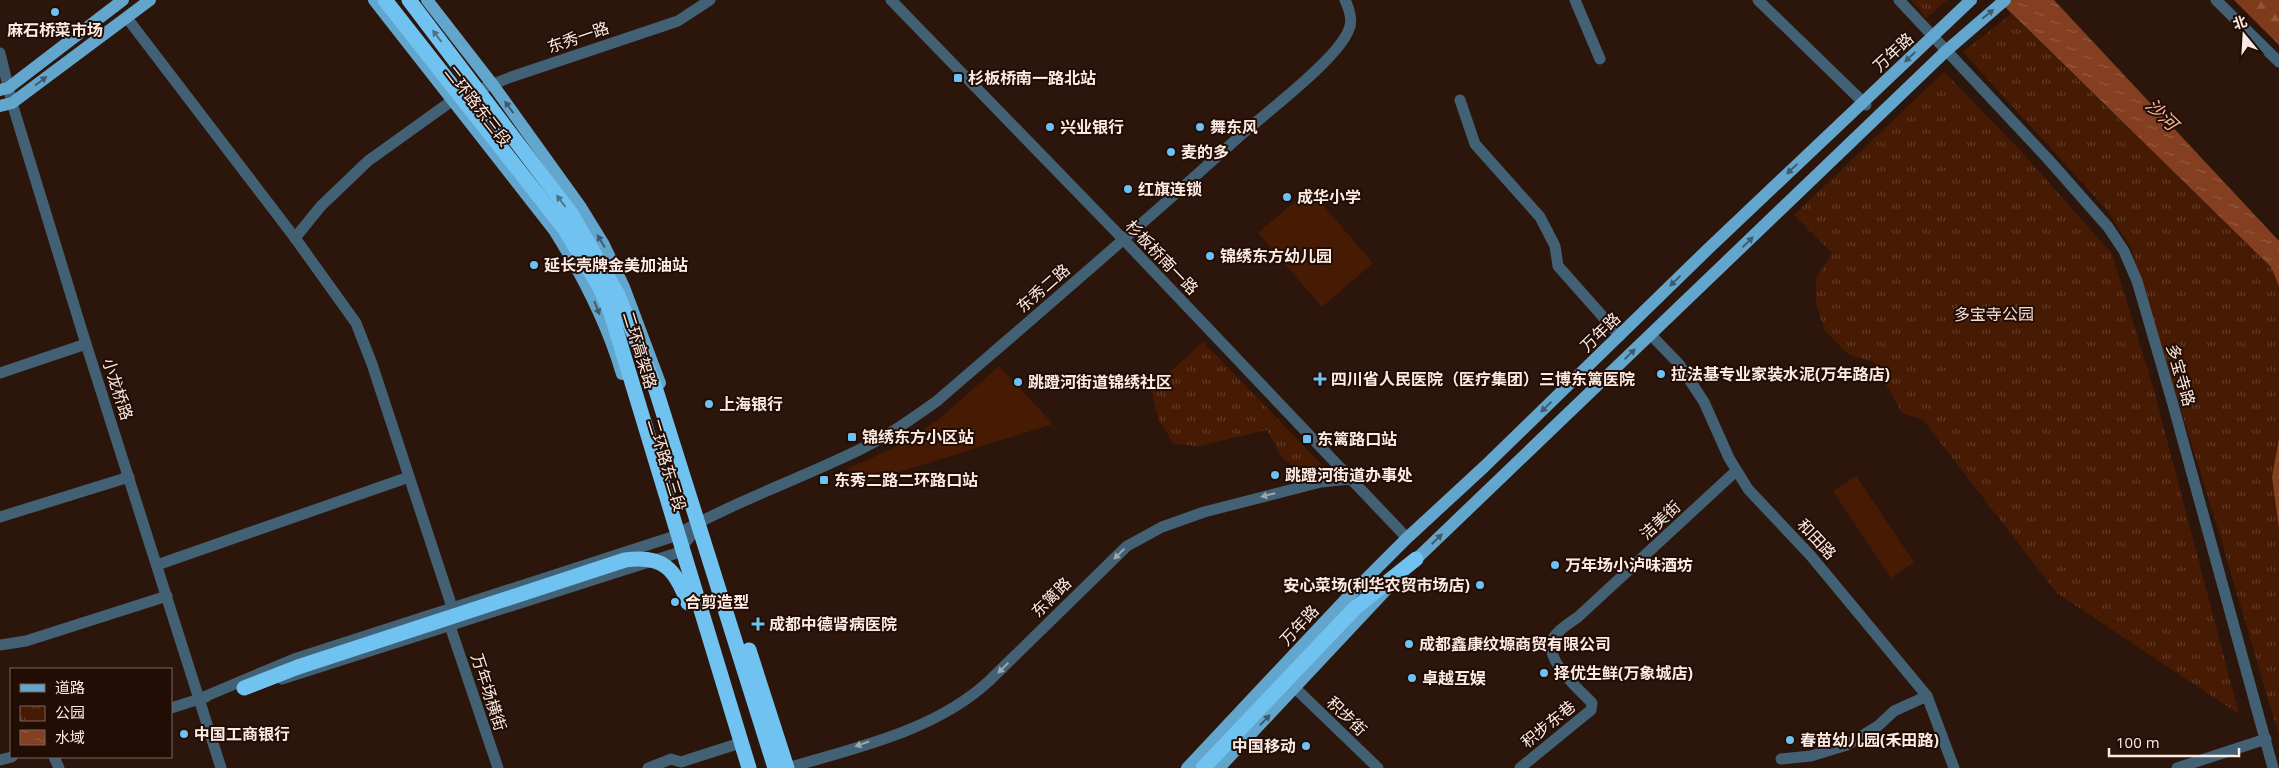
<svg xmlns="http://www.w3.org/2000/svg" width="2279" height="768" font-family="'Open Sans','Noto Sans SC',sans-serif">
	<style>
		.green { fill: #471a04 }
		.forest { fill: url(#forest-firs) }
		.park { fill: url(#park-tufts) }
		.water { fill: url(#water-ripples) }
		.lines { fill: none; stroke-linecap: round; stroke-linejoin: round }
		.minor { stroke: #426174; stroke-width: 11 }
		.major { stroke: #63a6cd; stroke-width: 12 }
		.highway { stroke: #70c2f0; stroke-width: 15 }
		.highway-bridge { stroke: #70c2f0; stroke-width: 15 }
		.oneway { fill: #425a68 }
		.oneway2 { fill: #4d7186 }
		.oneway3 { fill: #9ea6ac }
		.poi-dot { fill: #6dc2f3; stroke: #220d04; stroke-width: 2 }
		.labels { text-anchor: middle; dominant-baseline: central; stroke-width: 4; stroke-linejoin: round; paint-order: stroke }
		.poi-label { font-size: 16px; font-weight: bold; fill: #fbebe4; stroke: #220d04; text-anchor: start }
		.street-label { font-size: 16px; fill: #fbebe4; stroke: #220d04 }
		.park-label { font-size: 16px; fill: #f4ded5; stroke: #220d04 }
		.water-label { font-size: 18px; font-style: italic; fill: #f6b89e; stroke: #220d04 }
	</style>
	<defs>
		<pattern id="forest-firs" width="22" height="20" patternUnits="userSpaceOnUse" patternTransform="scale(1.25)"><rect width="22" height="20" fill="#7f3b1b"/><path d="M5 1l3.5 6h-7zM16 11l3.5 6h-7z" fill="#92583c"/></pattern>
		<pattern id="park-tufts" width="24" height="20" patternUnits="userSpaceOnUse" patternTransform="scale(1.25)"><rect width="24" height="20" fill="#471a04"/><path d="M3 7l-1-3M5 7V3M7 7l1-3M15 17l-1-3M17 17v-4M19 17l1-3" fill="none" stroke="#623b28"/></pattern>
		<pattern id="water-ripples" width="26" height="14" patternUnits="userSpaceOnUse" patternTransform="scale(1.25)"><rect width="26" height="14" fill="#833f1f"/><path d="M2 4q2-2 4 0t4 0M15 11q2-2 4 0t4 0" fill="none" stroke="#955b3f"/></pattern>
	</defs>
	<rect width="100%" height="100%" fill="#2c160c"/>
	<!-- green -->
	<g class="green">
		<path d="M1309 189 1373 263 1322 307 1258 233Z"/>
		<path d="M999 366 1053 424 867 482 860 475 846 469 892 449 938 420Z"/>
		<path d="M1856 476 1914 562 1891 578 1833 491Z"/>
	</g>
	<!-- forest -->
	<path class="forest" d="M2234 0H2279V45Z"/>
	<!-- park -->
	<g class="park">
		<path d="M1911 0H1947L1926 18Z"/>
		<path d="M2011 14 2271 267 2279 286V438L2272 477 2279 529V736L2221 539 2131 248 2108 211 1963 52Z"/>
		<path d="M1944 72 2019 149 2112 254 2153 387 2239 714 2057 593 1923 420 1902 413 1874 362 1848 354 1825 331 1816 304V278L1832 253 1794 215Z"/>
		<path d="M1203 342 1321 464 1325 473 1321 476 1298 482 1291 463 1282 458 1267 430 1199 446 1174 444 1159 421 1151 389Z"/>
	</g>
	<!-- water -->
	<g class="water">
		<path d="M1998 0H2054L2279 241V286L2271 267Z"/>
		<path d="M2279 438V529L2272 477Z"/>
	</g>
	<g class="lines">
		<!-- minor -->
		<g class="minor">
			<path d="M891 0 1124 240 1407 538"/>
			<path d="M1575 0 1600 59"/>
			<path d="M1758 0 1866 105"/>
			<path d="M1899 0 2048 159 2108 227 2124 251 2137 281 2172 401 2273 768"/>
			<path d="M2216 0 2279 62"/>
			<path d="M127 18 295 238 356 323 372 364 452 607"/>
			<path d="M0 53 12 103 86 344 221 768"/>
			<path d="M1460 100 1475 144 1540 217 1555 246 1558 266 1620 336"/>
			<path d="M295 238 321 206 368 161 453 100 511 77 678 21 710 0"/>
			<path d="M1651 335 1679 364 1704 402 1729 458 1748 489 1811 556 1927 696 1954 768"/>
			<path d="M0 373 86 344"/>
			<path d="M0 517 129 477"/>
			<path d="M157 565 409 477"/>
			<path d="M450 626 498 768"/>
			<path d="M0 645 26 641 167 596"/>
			<path d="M282 679 677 553 700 524"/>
			<path d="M1295 688 1378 768"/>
			<path d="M199 699 294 659 672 537C733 502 800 479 863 448 889 435 913 418 937 401 1039 313 1142 225 1242 134 1267 112 1339 58 1349 29 1353 21 1349 8 1345 0"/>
			<path d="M171 708 206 697"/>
			<path d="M54 757 59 768"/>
			<path d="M1781 759 1811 756 1847 745 1878 726 1894 711 1927 696"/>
			<path d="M0 760 12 757"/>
			<path d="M648 768 671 759 681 762 737 744"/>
			<path d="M788 768C857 747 935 731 989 681L1127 546 1162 527 1204 512 1321 482 1350 479"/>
			<path d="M1520 768 1591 710 1592 703C1578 688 1541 658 1554 637 1559 629 1571 622 1578 617L1736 471"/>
			<path d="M2177 768 2266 739"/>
		</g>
		<!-- major -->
		<g class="major">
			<path d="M374 0 554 230C583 276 607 323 622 374"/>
			<path d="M427 0 493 85 580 206 604 245 624 287 660 383"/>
			<path d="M0 90 8 88 123 0"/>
			<path d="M0 106 12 103 150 0"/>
			<path d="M1410 565 1946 51 2005 0"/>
			<path d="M1187 768 1343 602 1407 538 1485 466 1708 249 1971 0"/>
			<path d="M1219 768 1388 588"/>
		</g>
		<!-- highway -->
		<g class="highway">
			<path d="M244 688 298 667"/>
			<path d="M1203 768 1355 608 1416 559"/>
		</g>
		<!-- highway-bridge -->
		<g class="highway-bridge">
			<path d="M385 0 564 228 599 286 610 310 749 768"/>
			<path d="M409 0 572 215 618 295 655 387 775 768"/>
			<path d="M749 650 787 768"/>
			<path d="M298 667 625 560C664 555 675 569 688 603"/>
		</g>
	</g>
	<!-- one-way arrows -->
	<defs><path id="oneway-solid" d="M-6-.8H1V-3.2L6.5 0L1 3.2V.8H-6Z" transform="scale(1.25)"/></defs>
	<g class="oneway">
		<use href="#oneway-solid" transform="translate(1988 14) rotate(-39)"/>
		<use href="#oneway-solid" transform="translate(1910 57) rotate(137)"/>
		<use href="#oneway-solid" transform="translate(41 81) rotate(-37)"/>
		<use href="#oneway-solid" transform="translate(509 107) rotate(-126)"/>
		<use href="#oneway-solid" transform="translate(1792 169) rotate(137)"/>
		<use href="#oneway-solid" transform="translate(601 241) rotate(-121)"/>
		<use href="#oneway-solid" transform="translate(1748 242) rotate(-44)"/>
		<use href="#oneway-solid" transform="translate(1675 281) rotate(136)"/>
		<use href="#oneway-solid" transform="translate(597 308) rotate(68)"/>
		<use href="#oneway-solid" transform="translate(1630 354) rotate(-44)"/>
		<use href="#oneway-solid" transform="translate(1546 407) rotate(136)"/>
		<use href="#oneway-solid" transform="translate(1437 539) rotate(-44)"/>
		<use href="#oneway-solid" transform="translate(1265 720) rotate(-46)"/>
	</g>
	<g class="oneway2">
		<use href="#oneway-solid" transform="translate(437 36) rotate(-127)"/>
		<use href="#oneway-solid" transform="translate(561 201) rotate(-127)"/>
	</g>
	<g class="oneway3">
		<use href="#oneway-solid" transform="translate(1268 495) rotate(166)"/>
		<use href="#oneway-solid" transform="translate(1119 554) rotate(135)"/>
		<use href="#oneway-solid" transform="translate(1003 668) rotate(135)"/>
		<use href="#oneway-solid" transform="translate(862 744) rotate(161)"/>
	</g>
	<!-- markers -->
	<g class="poi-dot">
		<circle cx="55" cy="12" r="5"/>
		<rect x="953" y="73" width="10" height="10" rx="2.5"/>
		<circle cx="1050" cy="127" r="5"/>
		<circle cx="1200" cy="127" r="5"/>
		<circle cx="1171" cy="152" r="5"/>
		<circle cx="1128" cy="189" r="5"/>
		<circle cx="1287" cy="197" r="5"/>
		<circle cx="1210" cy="256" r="5"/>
		<circle cx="534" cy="265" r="5"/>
		<circle cx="1661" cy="374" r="5"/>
		<path d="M1317.5 371.5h5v5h5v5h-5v5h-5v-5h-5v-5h5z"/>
		<circle cx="1018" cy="382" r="5"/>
		<circle cx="709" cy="404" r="5"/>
		<rect x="847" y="432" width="10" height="10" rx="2.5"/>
		<rect x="1302" y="434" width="10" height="10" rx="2.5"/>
		<circle cx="1275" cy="475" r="5"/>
		<rect x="819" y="475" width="10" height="10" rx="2.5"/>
		<circle cx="1555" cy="565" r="5"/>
		<circle cx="1480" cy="585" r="5"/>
		<circle cx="675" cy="602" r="5"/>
		<path d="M755.5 616.5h5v5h5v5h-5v5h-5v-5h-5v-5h5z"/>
		<circle cx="1409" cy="644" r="5"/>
		<circle cx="1544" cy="673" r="5"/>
		<circle cx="1412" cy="678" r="5"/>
		<circle cx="184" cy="734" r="5"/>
		<circle cx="1790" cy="740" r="5"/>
		<circle cx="1306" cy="746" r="5"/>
	</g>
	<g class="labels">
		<!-- poi labels -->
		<g class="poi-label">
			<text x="55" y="30" text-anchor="middle">麻石桥菜市场</text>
			<text x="968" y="78">杉板桥南一路北站</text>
			<text x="1060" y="127">兴业银行</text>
			<text x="1210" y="127">舞东风</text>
			<text x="1181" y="152">麦的多</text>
			<text x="1138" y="189">红旗连锁</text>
			<text x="1297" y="197">成华小学</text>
			<text x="1220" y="256">锦绣东方幼儿园</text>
			<text x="544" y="265">延长壳牌金美加油站</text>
			<text x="1671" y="374">拉法基专业家装水泥(万年路店)</text>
			<text x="1331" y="379">四川省人民医院（医疗集团）三博东篱医院</text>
			<text x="1028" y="382">跳蹬河街道锦绣社区</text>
			<text x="719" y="404">上海银行</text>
			<text x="862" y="437">锦绣东方小区站</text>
			<text x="1317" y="439">东篱路口站</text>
			<text x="1285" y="475">跳蹬河街道办事处</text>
			<text x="834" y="480">东秀二路二环路口站</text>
			<text x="1565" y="565">万年场小泸味酒坊</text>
			<text x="1470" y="585" text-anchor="end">安心菜场(利华农贸市场店)</text>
			<text x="685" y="602">合剪造型</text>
			<text x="769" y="624">成都中德肾病医院</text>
			<text x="1419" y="644">成都鑫康纹塬商贸有限公司</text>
			<text x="1554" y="673">择优生鲜(万象城店)</text>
			<text x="1422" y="678">卓越互娱</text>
			<text x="194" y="734">中国工商银行</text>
			<text x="1800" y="740">春苗幼儿园(禾田路)</text>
			<text x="1296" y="746" text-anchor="end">中国移动</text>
		</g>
		<!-- street labels -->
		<g class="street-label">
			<text transform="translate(578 37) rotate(-19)">东秀一路</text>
			<text transform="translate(1893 52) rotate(-43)">万年路</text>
			<text transform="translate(478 106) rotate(52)">二环路东三段</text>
			<text transform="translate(1162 257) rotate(46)">杉板桥南一路</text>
			<text transform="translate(1043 288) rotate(-41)">东秀二路</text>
			<text transform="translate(1600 332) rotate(-44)">万年路</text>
			<text transform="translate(640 350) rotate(73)">二环高架路</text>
			<text transform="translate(2181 375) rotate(74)">多宝寺路</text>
			<text transform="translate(118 389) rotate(72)">小龙桥路</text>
			<text transform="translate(667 465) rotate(73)">二环路东三段</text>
			<text transform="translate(1660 520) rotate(-43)">洁美街</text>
			<text transform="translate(1817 539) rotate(47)">和田路</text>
			<text transform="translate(1051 597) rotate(-45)">东篱路</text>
			<text transform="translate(1299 625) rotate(-47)">万年路</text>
			<text transform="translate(489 692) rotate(72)">万年场横街</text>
			<text transform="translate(1347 716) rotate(44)">积步街</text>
			<text transform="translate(1548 724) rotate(-39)">积步东巷</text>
		</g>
		<!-- park labels -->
		<g class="park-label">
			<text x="1994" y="314">多宝寺公园</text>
		</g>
		<!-- water labels -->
		<g class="water-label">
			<text transform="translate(2162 114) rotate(44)">沙河</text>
		</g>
	</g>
	<!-- legend -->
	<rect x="10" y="668" width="162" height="90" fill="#220d04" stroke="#79665e"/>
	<rect x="20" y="684" width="25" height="8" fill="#63a6cd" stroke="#79665e"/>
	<text x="55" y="693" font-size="15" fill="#fbebe4">道路</text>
	<rect x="20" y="706" width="25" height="15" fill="url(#park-tufts)" stroke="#79665e"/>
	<text x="55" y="718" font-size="15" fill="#fbebe4">公园</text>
	<rect x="20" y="730" width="25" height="15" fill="url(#water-ripples)" stroke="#79665e"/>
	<text x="55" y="743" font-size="15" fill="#fbebe4">水域</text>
	<!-- north arrow -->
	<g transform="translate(2244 35) rotate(342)" stroke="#220d04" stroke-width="4" paint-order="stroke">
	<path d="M0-4L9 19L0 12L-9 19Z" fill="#fbebe4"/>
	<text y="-8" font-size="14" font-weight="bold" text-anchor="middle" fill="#fbebe4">北</text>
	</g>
	<!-- scale -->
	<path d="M2109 748v8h130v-8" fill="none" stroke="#fbebe4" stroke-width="2.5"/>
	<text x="2116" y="748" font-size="15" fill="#fbebe4" stroke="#220d04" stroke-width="4" paint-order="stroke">100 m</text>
</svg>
